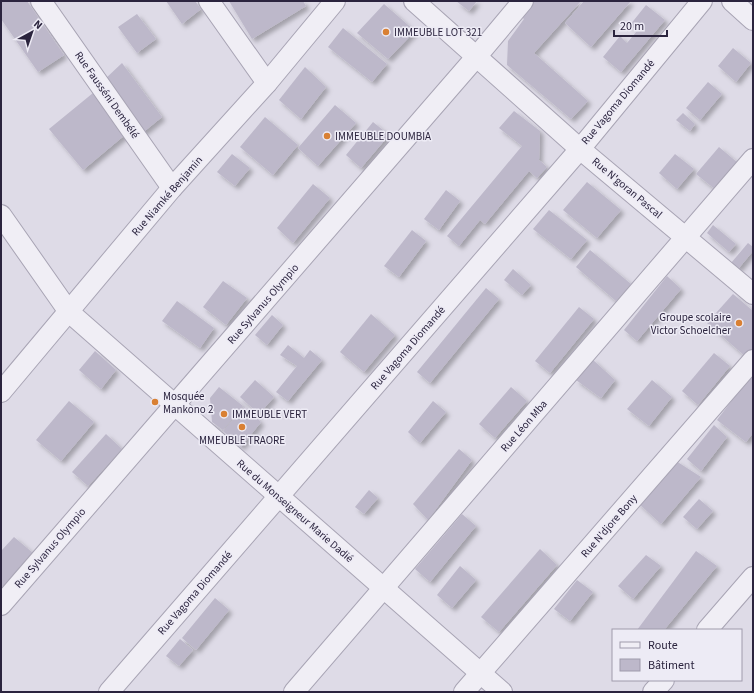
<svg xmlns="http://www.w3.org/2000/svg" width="754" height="693" font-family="'Source Sans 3',sans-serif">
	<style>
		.building { fill: #bdb8ca; filter: url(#shadow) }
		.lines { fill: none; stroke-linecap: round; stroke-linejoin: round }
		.minor-casing { stroke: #a8a4b4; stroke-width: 22 }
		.minor { stroke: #f0eef5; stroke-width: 20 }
		.poi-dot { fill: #d98033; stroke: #edebf5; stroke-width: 1.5 }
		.labels { text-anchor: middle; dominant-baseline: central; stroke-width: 3; stroke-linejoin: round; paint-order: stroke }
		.poi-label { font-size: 11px; fill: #2b243e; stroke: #edebf5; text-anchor: start }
		.street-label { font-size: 11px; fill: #2b243e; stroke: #edebf5 }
	</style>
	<defs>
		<filter id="shadow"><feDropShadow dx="3.5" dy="3.5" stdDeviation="2" flood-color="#0004"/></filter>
	</defs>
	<rect width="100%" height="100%" fill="#dedbe7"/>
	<!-- building -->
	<g class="building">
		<path d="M1 1H27L64 55 38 72 1 19Z"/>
		<path d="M166 1H195L201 9 182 24Z"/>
		<path d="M229 1H303L306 6 252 39Z"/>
		<path d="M456 1H477L469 11Z"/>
		<path d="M534 1H581L534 53 588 101 571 119 507 65 508 41 524 19 521 16Z"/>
		<path d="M584 1H631L591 47 565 23Z"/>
		<path d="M384 4 415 31 388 59 357 33Z"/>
		<path d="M646 5 665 20 621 72 603 57 620 36 627 43 637 31 630 25Z"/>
		<path d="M137 14 156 39 137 53 118 27Z"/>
		<path d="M343 28 387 64 372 82 328 47Z"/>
		<path d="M733 48 751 63 736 82 718 66Z"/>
		<path d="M122 63 162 117 141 134 104 80Z"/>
		<path d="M305 67 326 87 301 119 279 100Z"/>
		<path d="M708 82 722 94 700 120 686 108Z"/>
		<path d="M93 93 126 134 83 170 49 129Z"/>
		<path d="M335 105 356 123 318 166 298 148Z"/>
		<path d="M514 111 540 131 539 160 547 167 537 178 529 171 485 224 480 220 459 246 447 236 522 146 499 128Z"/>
		<path d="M683 113 695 124 690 131 676 120Z"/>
		<path d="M265 117 298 145 273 175 240 147Z"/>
		<path d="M373 122 389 135 361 168 346 155Z"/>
		<path d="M719 147 738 163 716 190 696 174Z"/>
		<path d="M232 154 250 168 235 186 217 172Z"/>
		<path d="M675 154 694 169 677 189 659 173Z"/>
		<path d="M587 182 621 210 597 238 563 210Z"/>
		<path d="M313 184 330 198 293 243 277 228Z"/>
		<path d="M446 190 460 201 439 230 424 219Z"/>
		<path d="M549 210 587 240 571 259 533 229Z"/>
		<path d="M713 225 736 244 729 252 707 233Z"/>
		<path d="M412 230 426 241 399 277 384 266Z"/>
		<path d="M748 243 753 247V251L738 269 731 263Z"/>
		<path d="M590 250 631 284 616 301 576 267Z"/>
		<path d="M513 269 531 285 522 295 504 280Z"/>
		<path d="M667 276 681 289 637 341 624 330Z"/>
		<path d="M223 281 247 298 226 325 203 307Z"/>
		<path d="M486 288 499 299 430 383 417 372Z"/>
		<path d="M733 294 753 311V349L746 357 707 323Z"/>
		<path d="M177 301 214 328 200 348 162 321Z"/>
		<path d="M579 307 594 319 550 373 535 361Z"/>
		<path d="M371 314 395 335 364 372 340 352Z"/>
		<path d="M272 315 283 325 267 345 255 335Z"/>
		<path d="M288 345 304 358 310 350 322 360 288 401 276 392 297 366 280 355Z"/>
		<path d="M95 351 116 370 101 389 79 370Z"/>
		<path d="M714 353 730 366 698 405 682 391Z"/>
		<path d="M592 359 615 380 601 398 576 380Z"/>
		<path d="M751 375 753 376V433L746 442 717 420Z"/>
		<path d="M255 380 274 397 259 414 240 397Z"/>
		<path d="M652 380 672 397 649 426 627 409Z"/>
		<path d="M219 387 243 406 223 430 212 422 210 398Z"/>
		<path d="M511 387 527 401 495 438 479 424Z"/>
		<path d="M69 401 94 422 61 461 36 440Z"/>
		<path d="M433 401 446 412 420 443 408 432Z"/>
		<path d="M244 407 261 422 241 447 223 431Z"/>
		<path d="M714 425 727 437 701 471 687 459Z"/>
		<path d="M106 434 122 449 88 486 72 472Z"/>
		<path d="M459 449 472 460 428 520 413 504Z"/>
		<path d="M676 461 701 477 661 524 637 502Z"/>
		<path d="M369 490 378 498 364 514 355 507Z"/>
		<path d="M699 499 713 511 697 529 683 517Z"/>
		<path d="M462 514 476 526 430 582 415 569Z"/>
		<path d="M14 537 33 553 1 588V551Z"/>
		<path d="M540 549 557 565 499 632 481 617Z"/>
		<path d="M696 551 717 566 664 630H637Z"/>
		<path d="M646 555 661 566 633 599 618 586Z"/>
		<path d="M460 566 476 580 452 608 437 595Z"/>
		<path d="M577 580 593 592 570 621 554 609Z"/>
		<path d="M215 598 229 610 196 650 182 638Z"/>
		<path d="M180 639 193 650 179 666 166 656Z"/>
	</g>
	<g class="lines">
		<defs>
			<g id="minor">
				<path d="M41 1 172 188"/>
				<path d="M209 1 267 83"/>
				<path d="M414 1 580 149 753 294"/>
				<path d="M732 1 753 20"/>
				<path d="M1 215 69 312 502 692"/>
				<path d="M1 392 172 188 267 83 335 1"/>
				<path d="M1 605 477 56 523 1"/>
				<path d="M707 630 753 577"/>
				<path d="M109 692 580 149 702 1"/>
				<path d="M294 692 753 159"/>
				<path d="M464 692 753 360"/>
				<path d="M653 692 664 680"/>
			</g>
		</defs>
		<!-- minor casing -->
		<use href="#minor" class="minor-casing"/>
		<!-- minor -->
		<use href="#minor" class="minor"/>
	</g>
	<!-- markers -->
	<g class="poi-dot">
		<circle cx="386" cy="32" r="4"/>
		<circle cx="327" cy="136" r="4"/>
		<circle cx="739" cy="323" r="4"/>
		<circle cx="155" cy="402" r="4"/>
		<circle cx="224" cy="414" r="4"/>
		<circle cx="242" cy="427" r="4"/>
	</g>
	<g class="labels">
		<!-- poi labels -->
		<g class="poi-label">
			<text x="394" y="32">IMMEUBLE LOT 321</text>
			<text x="335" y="136">IMMEUBLE DOUMBIA</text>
			<text x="731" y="317" text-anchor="end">Groupe scolaire<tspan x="731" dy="13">Victor Schoelcher</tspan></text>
			<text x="163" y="396">Mosquée<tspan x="163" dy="13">Mankono 2</tspan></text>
			<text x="232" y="414">IMMEUBLE VERT</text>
			<text x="242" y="440" text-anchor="middle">MMEUBLE TRAORE</text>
		</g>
		<!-- street labels -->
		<g class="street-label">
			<text transform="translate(107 95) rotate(55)">Rue Fausséni Dembélé</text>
			<text transform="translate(618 102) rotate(-50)">Rue Vagoma Diomandé</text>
			<text transform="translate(627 188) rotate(40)">Rue N'goran Pascal</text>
			<text transform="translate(167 196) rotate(-49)">Rue Niamké Benjamin</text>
			<text transform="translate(263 304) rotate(-49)">Rue Sylvanus Olympio</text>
			<text transform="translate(408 348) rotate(-49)">Rue Vagoma Diomandé</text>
			<text transform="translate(524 426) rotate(-49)">Rue Léon Mba</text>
			<text transform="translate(295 511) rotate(41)">Rue du Monseigneur Marie Dadié</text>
			<text transform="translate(609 526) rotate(-49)">Rue N'djore Bony</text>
			<text transform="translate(50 548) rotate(-49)">Rue Sylvanus Olympio</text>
			<text transform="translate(195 593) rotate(-49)">Rue Vagoma Diomandé</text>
		</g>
	</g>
	<!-- border -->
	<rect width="754" height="693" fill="none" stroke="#2b243e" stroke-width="4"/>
	<!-- legend -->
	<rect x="612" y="629" width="130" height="52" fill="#edebf5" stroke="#9f9bac"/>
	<rect x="620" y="642" width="20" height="6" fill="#f0eef5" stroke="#9f9bac"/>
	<text x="648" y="649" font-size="12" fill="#2b243e">Route</text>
	<rect x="620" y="659" width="20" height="12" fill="#bdb8ca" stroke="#9f9bac"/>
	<text x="648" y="669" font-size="12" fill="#2b243e">Bâtiment</text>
	<!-- north arrow -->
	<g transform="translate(32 32) rotate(40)" stroke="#edebf5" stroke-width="3" paint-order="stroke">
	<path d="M0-3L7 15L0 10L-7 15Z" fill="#2b243e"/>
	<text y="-6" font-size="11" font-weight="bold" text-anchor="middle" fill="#2b243e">N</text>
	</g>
	<!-- scale -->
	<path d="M614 30v6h53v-6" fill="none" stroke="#2b243e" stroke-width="2"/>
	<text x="620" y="30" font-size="12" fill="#2b243e" stroke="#edebf5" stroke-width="3" paint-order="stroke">20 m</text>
</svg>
